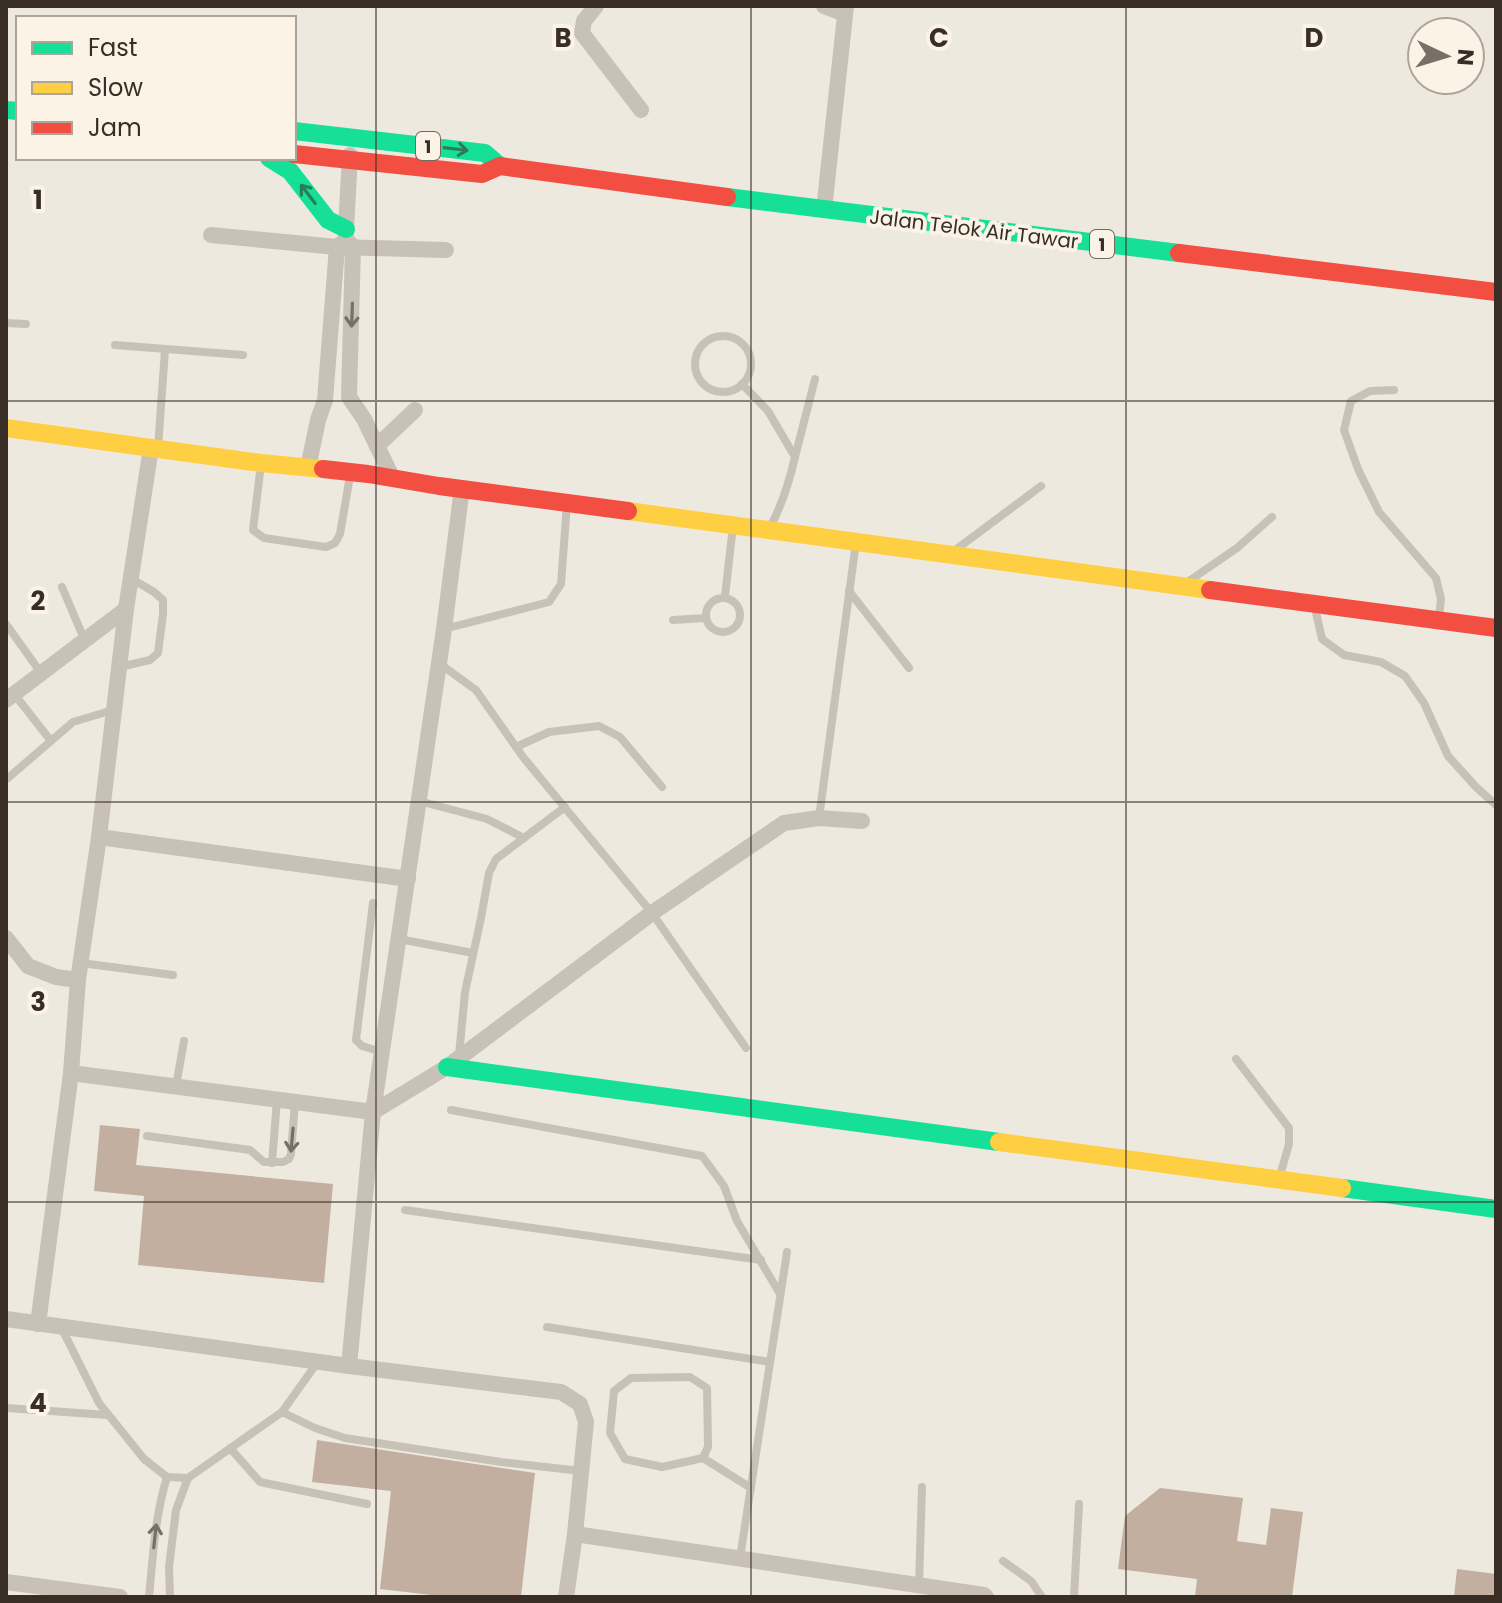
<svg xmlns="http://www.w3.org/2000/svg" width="1502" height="1603" font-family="Poppins,sans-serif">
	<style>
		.building { fill: #c3af9f }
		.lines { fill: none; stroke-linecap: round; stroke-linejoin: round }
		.lane { stroke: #c7c1b8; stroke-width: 8 }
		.street { stroke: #c7c1b8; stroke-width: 16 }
		.fast { stroke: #16e098; stroke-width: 18 }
		.slow { stroke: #ffcf43; stroke-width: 18 }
		.jam { stroke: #f24e42; stroke-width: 18 }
		.oneway { stroke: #297e59 }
		.oneway2 { stroke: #787068 }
		.grid { fill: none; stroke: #382e26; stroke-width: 2; stroke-opacity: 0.55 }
		.labels { text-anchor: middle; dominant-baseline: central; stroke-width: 8; stroke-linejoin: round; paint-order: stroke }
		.shield { fill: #fbf4e6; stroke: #726960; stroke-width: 2 }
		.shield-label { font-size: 18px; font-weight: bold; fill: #382e26 }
		.street-label { font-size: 20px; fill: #382e26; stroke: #fbf4e6 }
		.grid-label { font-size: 26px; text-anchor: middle; font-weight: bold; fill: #382e26; stroke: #fbf4e6; stroke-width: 8; stroke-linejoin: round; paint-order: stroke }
	</style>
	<rect width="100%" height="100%" fill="#eee9df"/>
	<!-- building -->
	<g class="building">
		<path d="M100 1125 140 1129 136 1165 333 1184 324 1283 138 1265 144 1196 94 1191Z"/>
		<path d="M317 1440 535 1473 521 1597H448L380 1589 391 1491 312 1482Z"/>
		<path d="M1160 1488 1243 1498 1237 1541 1266 1545 1271 1508 1303 1512 1292 1597H1195L1197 1579 1118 1569 1125 1516Z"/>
		<path d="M1457 1569 1496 1574V1597H1454Z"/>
	</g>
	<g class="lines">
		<!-- lane -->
		<g class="lane">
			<path d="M6 323 26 324"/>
			<circle cx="723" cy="364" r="28"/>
			<path d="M115 345 243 355"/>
			<path d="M742 384 768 411 795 457C789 483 782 506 769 529"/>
			<path d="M1394 390 1370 391 1351 401 1344 430 1358 469 1379 512 1436 578 1441 599 1439 617"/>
			<path d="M158 448 165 350"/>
			<path d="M795 457 815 379"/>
			<path d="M261 464 253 530 264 538 326 547 335 543 340 534 350 476"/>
			<path d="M954 551 1041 486"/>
			<path d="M1186 583 1237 548 1272 517"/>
			<path d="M62 587 85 641"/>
			<path d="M849 591 909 668"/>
			<path d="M725 596 733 526"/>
			<circle cx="723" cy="615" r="17"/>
			<path d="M1315 608 1322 639 1344 655 1381 662 1405 676 1424 703 1448 756 1476 787 1496 805"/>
			<path d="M673 620 705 618"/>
			<path d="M6 624 41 673"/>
			<path d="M444 629 549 602 561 584 567 503"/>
			<path d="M440 664 476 690 523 757 652 913 746 1048"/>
			<path d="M120 667 150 660 158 653 163 614V600L154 592 132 579"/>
			<path d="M15 695 51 741"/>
			<path d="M516 747 549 732 599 726 620 737 662 787"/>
			<path d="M8 778 73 722 113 710"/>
			<path d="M419 801 487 819 524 838"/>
			<path d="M819 818 856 542"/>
			<path d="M373 903 356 1040 362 1046 382 1052"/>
			<path d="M399 939 473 953"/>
			<path d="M81 963 173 975"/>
			<path d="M459 1055 465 992 481 918 489 873 496 859 565 807"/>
			<path d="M1236 1059 1289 1128V1144L1279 1179"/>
			<path d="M176 1086 184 1041"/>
			<path d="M451 1110 702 1156 724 1186 737 1221 780 1294"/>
			<path d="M147 1136 250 1150 264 1162H283L289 1159 291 1154 295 1102"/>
			<path d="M272 1163 277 1100"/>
			<path d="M405 1210 761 1260"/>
			<path d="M61 1327 99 1403 144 1459 167 1477 188 1478 282 1412 317 1363"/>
			<path d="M547 1327 770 1362"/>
			<path d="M690 1377 707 1388 708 1447 703 1458 662 1467 625 1459 610 1433 614 1391 631 1378Z"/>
			<path d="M6 1408 108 1415"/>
			<path d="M282 1412 315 1428 345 1438 501 1462 581 1471"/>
			<path d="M230 1448 260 1482 367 1504"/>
			<path d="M703 1458 751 1488"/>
			<path d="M740 1558 787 1252"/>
			<path d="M1003 1561 1031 1581 1042 1597"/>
			<path d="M919 1585 922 1487"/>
			<path d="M149 1597C153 1556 155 1516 167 1477"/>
			<path d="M170 1597 169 1567 176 1510 188 1478"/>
			<path d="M1074 1597 1079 1504"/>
		</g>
		<!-- street -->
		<g class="street">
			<path d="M596 6 584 21 582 33 641 110"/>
			<path d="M824 6 845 14"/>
			<path d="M350 155 346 229V240L353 247 349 397 364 419 393 479"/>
			<path d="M824 210 846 6"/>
			<path d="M211 235 337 247 446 250"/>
			<path d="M377 446 415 410"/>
			<path d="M308 468 318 420 325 400 337 247 345 241"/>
			<path d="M6 700 126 609"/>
			<path d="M99 837 408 879"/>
			<path d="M6 938 28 966 56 977 78 980"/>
			<path d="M71 1073 373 1112 447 1067 652 913 784 823 819 818 862 821"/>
			<path d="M6 1319 349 1366 561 1392 580 1404 586 1422 575 1534 566 1597"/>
			<path d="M38 1324 71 1073 78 980 99 837 126 609 151 448"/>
			<path d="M349 1366 373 1112 444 629 462 488"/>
			<path d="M575 1534 984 1595 986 1597"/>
			<path d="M6 1582 120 1597"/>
		</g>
		<!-- fast -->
		<g class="fast">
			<path d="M6 110 18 111"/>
			<path d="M294 131 485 153 500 166"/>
			<path d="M269 158 290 171 328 220 346 229"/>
			<path d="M727 197 1179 253"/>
			<path d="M447 1067 999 1142"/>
			<path d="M1342 1188 1496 1209"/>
		</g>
		<!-- slow -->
		<g class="slow">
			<path d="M6 428 261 463 323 469"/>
			<path d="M628 511 1210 590"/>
			<path d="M999 1142 1342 1188"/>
		</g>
		<!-- jam -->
		<g class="jam">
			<path d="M294 154 482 174 500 166 727 197"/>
			<path d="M1179 253 1496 292"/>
			<path d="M323 469 368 474 439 486 628 511"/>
			<path d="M1210 590 1496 628"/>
		</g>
	</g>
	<!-- one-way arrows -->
	<defs><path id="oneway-shaft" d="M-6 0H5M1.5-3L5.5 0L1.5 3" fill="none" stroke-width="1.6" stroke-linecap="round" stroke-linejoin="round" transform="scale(2)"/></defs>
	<g class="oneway">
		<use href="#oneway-shaft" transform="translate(456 149) rotate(7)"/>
		<use href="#oneway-shaft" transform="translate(308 194) rotate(-127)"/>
	</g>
	<g class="oneway2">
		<use href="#oneway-shaft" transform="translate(352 315) rotate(92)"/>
		<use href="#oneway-shaft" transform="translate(292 1140) rotate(95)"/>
		<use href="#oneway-shaft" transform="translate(155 1536) rotate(-84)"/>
	</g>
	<!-- grid -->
	<path class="grid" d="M376 6V1597M751 6V1597M1126 6V1597M6 401H1496M6 802H1496M6 1202H1496"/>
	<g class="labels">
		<!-- shield labels -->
		<g class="shield">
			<rect x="416" y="132" width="24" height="28" rx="6"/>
			<rect x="1090" y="230" width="24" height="28" rx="6"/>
		</g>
		<g class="shield-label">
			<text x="428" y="146">1</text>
			<text x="1102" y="244">1</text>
		</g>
		<!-- street labels -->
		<g class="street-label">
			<text transform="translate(974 229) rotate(7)">Jalan Telok Air Tawar</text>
		</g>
	</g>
	<g class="grid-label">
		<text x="563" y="47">B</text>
		<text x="939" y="47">C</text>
		<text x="1314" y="47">D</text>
		<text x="38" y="209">1</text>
		<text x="38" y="610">2</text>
		<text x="38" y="1011">3</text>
		<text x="38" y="1412">4</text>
	</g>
	<!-- border -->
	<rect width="1502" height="1603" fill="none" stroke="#382e26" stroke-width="16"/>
	<!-- legend -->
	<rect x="16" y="16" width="280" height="144" fill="#fbf4e6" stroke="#ada599" stroke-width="2"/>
	<rect x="32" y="42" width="40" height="12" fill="#16e098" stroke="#ada599" stroke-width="2"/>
	<text x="88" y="56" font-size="24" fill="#382e26">Fast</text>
	<rect x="32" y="82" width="40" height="12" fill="#ffcf43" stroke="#ada599" stroke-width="2"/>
	<text x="88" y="96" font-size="24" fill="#382e26">Slow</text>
	<rect x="32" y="122" width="40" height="12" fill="#f24e42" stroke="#ada599" stroke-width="2"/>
	<text x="88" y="136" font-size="24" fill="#382e26">Jam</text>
	<!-- north arrow -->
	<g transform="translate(1446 56) rotate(94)"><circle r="38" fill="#fbf4e6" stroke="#ada599" stroke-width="2"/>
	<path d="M0-6L14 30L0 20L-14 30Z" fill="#786f67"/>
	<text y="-12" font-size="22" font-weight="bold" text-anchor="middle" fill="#382e26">N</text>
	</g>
</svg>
